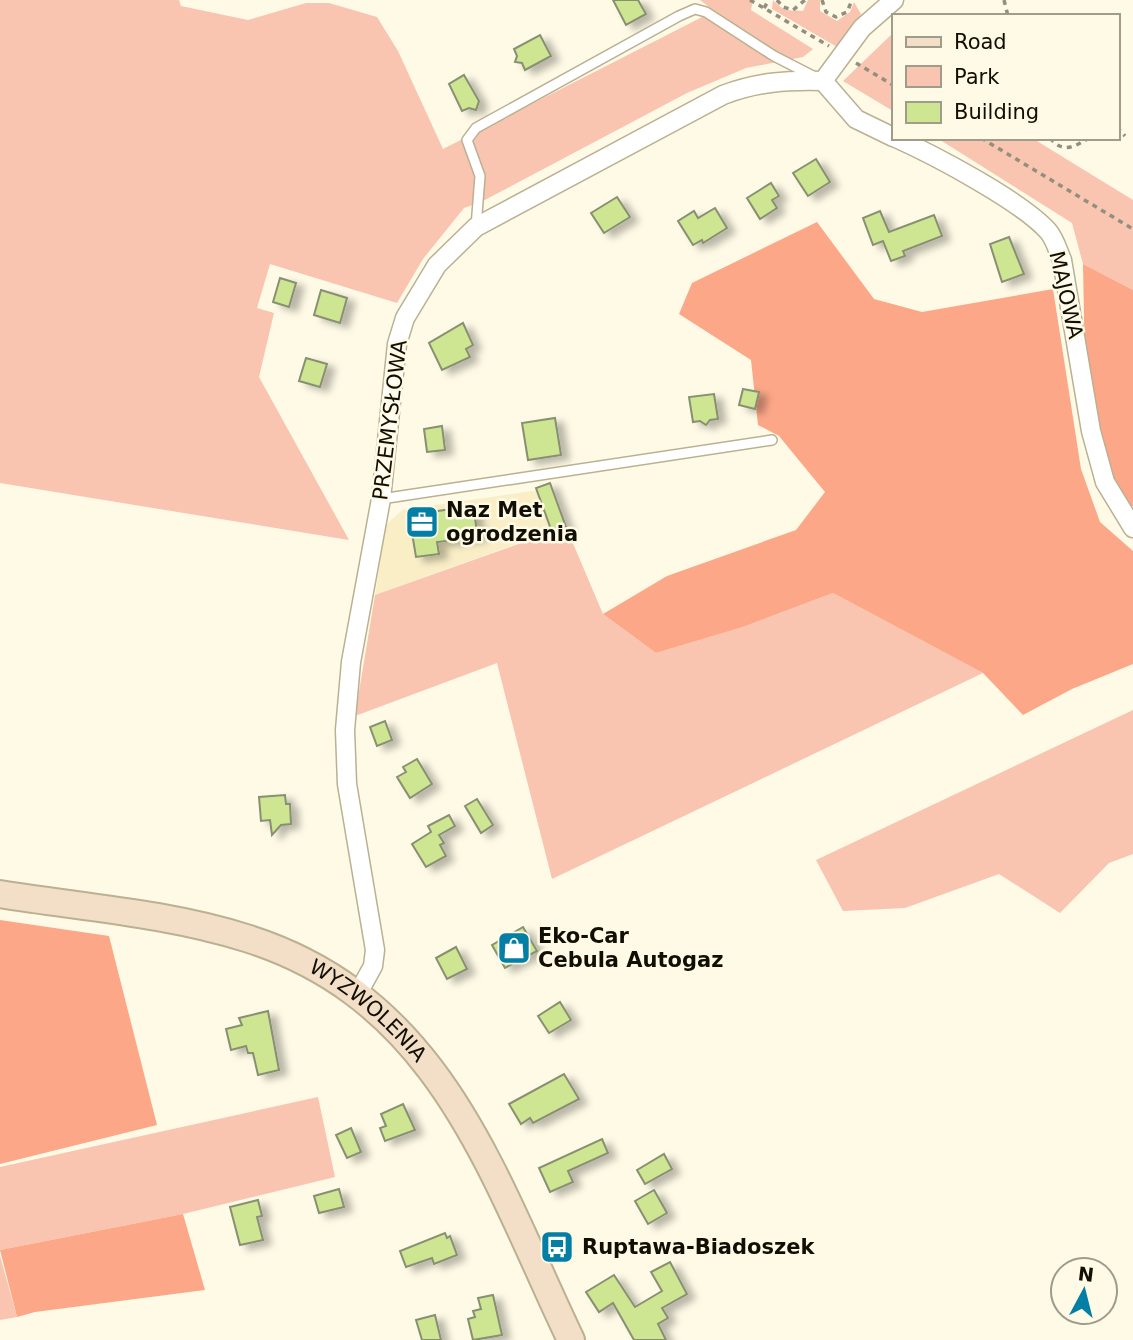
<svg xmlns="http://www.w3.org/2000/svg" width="1133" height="1340" font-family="'DejaVu Sans',sans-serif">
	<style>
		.built { fill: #f9eec6 }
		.green { fill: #f9c4b0 }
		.forest { fill: #fca787 }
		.building { fill: #cee591; stroke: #879072; stroke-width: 2; filter: url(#shadow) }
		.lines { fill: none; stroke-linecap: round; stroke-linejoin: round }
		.lane-casing { stroke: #bab192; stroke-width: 12 }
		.street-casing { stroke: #bab192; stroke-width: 21 }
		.secondary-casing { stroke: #bab192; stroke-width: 30 }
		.path { stroke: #938f7f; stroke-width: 3.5; stroke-dasharray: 5 5; stroke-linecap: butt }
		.lane { stroke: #fff; stroke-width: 9 }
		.street { stroke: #fff; stroke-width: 18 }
		.secondary { stroke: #f3dfc7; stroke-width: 26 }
		.labels { text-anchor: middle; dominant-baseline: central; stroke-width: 5; stroke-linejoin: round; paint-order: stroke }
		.street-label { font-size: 21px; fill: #110e04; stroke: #fffae6 }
		.poi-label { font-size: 21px; font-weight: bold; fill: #110e04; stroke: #fffae6; text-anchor: start }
	</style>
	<defs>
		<filter id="shadow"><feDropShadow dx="8" dy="4.5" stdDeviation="3.5" flood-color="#0004"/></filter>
	</defs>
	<rect width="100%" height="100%" fill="#fffae6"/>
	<!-- built -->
	<path class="built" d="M552 488 566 526 375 595 386 525 402 510Z"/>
	<!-- green -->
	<g class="green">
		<path d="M0 0H179L181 6 248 20 306 3H329L377 17 398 51 443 149 714 11 700 0H753L751 10 813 49 803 57 746 68 687 93 481 202 464 208 423 259 397 303 270 264 257 308 274 313 259 377 349 540 0 483Z"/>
		<path d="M773 0C787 14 786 9 803 11L808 0H820V11L837 21 850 12 854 2 861 14 837 47 772 9Z"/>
		<path d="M893 33V111L843 81Z"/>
		<path d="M937 138H1032L1133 200V290L1083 264 1072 223Z"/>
		<path d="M566 527 603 614 656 653 743 627 833 593 983 673 552 879 497 663 355 716 375 595Z"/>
		<path d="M1133 710V854L1109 863 1060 913 999 874 905 908 843 911 816 860Z"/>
		<path d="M318 1097 335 1177 183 1214 0 1250V1167Z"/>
		<path d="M0 1256 17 1317 0 1320Z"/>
	</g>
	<!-- forest -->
	<g class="forest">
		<path d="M817 222 874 299 922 312 1053 289 1081 469 1100 522 1133 551V664L1072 689 1023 715 983 673 833 593 743 627 656 653 603 614 667 576 796 530 825 492 779 436 758 425 751 360 679 314 692 283Z"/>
		<path d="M1083 264 1133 290V506L1129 508 1112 489 1085 372Z"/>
		<path d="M0 920 109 936 157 1125 0 1164Z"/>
		<path d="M183 1214 205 1290 35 1312 17 1317 0 1250Z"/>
	</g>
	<!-- building -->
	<g class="building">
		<path d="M613 0H638L646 14 626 25Z"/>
		<path d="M540 35 551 56 525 70 522 63 515 62 517 56 514 49Z"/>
		<path d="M464 75 479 101 476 110 469 108 462 111 449 84Z"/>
		<path d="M816 159 830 182 808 196 793 173Z"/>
		<path d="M771 183 779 196 772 200 777 208 760 219 747 198Z"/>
		<path d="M617 197 630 217 604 233 591 213Z"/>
		<path d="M715 208 727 228 703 243 702 240 693 245 678 221 694 211 698 218Z"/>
		<path d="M880 211 889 232 934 215 942 236 903 251 905 256 891 261 883 241 873 245 863 218Z"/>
		<path d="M1009 237 1024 274 1002 282 990 244Z"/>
		<path d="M280 278 296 283 289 307 273 302Z"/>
		<path d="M321 290 347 298 340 323 314 315Z"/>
		<path d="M463 323 473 345 466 349 470 357 442 370 429 343Z"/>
		<path d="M306 358 327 364 320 387 299 381Z"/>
		<path d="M743 389 759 392 755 409 739 405Z"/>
		<path d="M714 394 718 419 710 420 706 425 700 421 693 422 689 397Z"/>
		<path d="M555 418 561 455 528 460 522 423Z"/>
		<path d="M442 426 445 450 427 452 424 429Z"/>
		<path d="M550 483 566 527 552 532 536 488Z"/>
		<path d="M473 506 478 537 437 542 439 554 416 557 409 515Z"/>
		<path d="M385 721 392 740 377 746 370 727Z"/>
		<path d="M417 759 432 784 410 798 397 777 406 772 403 767Z"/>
		<path d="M285 795 286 804H290L291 824 281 825 272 835 270 820 261 821 259 797Z"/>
		<path d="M477 799 493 825 481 833 465 806Z"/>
		<path d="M449 815 455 826 439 835 444 843 440 845 446 856 426 867 412 844 431 832 428 826Z"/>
		<path d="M523 927 537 951 505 968 492 945Z"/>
		<path d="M456 947 467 969 447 979 436 958Z"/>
		<path d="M560 1002 571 1020 549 1033 538 1016Z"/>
		<path d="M268 1011 279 1070 258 1075 253 1053H248L246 1046 231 1050 226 1029 242 1025 239 1018Z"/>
		<path d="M564 1074 579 1099 533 1123 530 1118 521 1124 509 1104Z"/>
		<path d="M403 1104 415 1130 385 1141 380 1128 386 1126 381 1114Z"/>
		<path d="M351 1128 361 1152 347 1158 336 1135Z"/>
		<path d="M602 1139 608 1153 568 1171 573 1182 550 1192 539 1168Z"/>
		<path d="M664 1154 672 1169 645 1184 637 1170Z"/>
		<path d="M339 1189 344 1207 319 1213 314 1196Z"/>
		<path d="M654 1190 667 1213 648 1224 635 1201Z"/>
		<path d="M258 1200 262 1216 257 1217 263 1240 240 1245 230 1207Z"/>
		<path d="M445 1233 447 1238 450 1236 457 1255 434 1264 432 1258 406 1267 400 1251Z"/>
		<path d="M670 1262 687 1294 662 1308 668 1318 658 1324 666 1340H634L613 1303 599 1312 586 1292 614 1275 635 1307 662 1291 651 1272Z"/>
		<path d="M493 1295 502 1335 473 1340 468 1319 475 1317 473 1311 481 1309 478 1298Z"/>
		<path d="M435 1315 441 1340H422L416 1320Z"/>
	</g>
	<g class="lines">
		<defs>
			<g id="lane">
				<path d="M476 227 480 176 467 140 476 128 679 16 695 9 706 12 774 56 815 77"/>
				<path d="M381 499 772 440"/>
			</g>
			<g id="street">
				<path d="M823 81 856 119 893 137"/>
				<path d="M896 138C934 155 1021 201 1048 231 1055 239 1058 251 1062 260L1091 431 1105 482 1133 528"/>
				<path d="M357 995 373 966 375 950 347 784 345 730 351 662 381 499 397 344 405 318 437 265 476 227 723 95C757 82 787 80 823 81L862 28 894 0"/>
			</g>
			<g id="secondary">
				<path id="s1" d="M0 894C81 907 167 913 246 938 441 999 492 1175 571 1340"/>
			</g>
		</defs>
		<!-- lane casing -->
		<use href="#lane" class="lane-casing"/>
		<!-- street casing -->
		<use href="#street" class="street-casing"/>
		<!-- secondary casing -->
		<use href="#secondary" class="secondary-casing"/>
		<!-- path -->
		<g class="path">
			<path d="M750 0 829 46"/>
			<path d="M777 0 783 7 793 10 805 0"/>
			<path d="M822 0 826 12 836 17 847 12 852 0"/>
			<path d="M1004 0 1008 16"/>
			<path d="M764 8 769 0"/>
			<path d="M856 63 893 85"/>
			<path d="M1117 127 1125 136"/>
			<path d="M981 138 1133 229"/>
			<path d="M1050 138C1063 154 1074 147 1089 138"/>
		</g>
		<!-- lane -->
		<use href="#lane" class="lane"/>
		<!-- street -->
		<use href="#street" class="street"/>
		<!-- secondary -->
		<use href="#secondary" class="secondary"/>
	</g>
	<!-- icons -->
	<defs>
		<symbol id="office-square" viewBox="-11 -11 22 22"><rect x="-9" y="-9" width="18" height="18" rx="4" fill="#037fa5" stroke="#fffae6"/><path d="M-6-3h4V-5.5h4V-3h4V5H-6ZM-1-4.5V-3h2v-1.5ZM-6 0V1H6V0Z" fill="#fff"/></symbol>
		<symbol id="shop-square" viewBox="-11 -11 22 22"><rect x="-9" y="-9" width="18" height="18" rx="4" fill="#037fa5" stroke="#fffae6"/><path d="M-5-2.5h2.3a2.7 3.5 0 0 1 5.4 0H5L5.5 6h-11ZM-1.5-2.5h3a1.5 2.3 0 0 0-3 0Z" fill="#fff"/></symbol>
		<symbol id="bus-square" viewBox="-11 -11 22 22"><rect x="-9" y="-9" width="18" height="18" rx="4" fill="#037fa5" stroke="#fffae6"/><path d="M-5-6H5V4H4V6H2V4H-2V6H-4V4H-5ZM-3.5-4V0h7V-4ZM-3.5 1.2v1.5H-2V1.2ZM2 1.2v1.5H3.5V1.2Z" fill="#fff"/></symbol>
	</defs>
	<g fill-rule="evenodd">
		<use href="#office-square" x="403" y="503" width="38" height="38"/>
		<use href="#shop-square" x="495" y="929" width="38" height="38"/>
		<use href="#bus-square" x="538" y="1228" width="38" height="38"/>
	</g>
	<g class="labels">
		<!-- street labels -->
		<g class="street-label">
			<text transform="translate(1066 295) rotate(77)">MAJOWA</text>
			<text transform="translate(390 420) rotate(-83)">PRZEMYSŁOWA</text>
			<text stroke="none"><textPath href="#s1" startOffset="394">WYZWOLENIA</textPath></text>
		</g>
		<!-- poi labels -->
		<g class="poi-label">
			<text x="446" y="510">Naz Met<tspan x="446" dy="24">ogrodzenia</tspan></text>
			<text x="538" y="936">Eko-Car<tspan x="538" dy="24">Cebula Autogaz</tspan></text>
			<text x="582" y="1247">Ruptawa-Biadoszek</text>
		</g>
	</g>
	<!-- legend -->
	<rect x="892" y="14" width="228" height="126" fill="#fffae6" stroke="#a09c8c" stroke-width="2"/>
	<rect x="906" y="37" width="35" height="10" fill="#f3dfc7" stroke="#a09c8c" stroke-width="2"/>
	<text x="954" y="49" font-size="21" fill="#110e04">Road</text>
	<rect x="906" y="66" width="35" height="21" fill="#f9c4b0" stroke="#a09c8c" stroke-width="2"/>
	<text x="954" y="84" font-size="21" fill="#110e04">Park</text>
	<rect x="906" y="102" width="35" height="21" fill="#cee591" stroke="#a09c8c" stroke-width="2"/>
	<text x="954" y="119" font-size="21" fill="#110e04">Building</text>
	<!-- north arrow -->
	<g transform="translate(1084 1291) rotate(7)"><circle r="33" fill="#fffae6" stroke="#a09c8c" stroke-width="2"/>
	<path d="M0-5L12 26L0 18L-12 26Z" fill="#037fa5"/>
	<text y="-10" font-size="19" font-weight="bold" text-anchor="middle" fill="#110e04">N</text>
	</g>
</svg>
